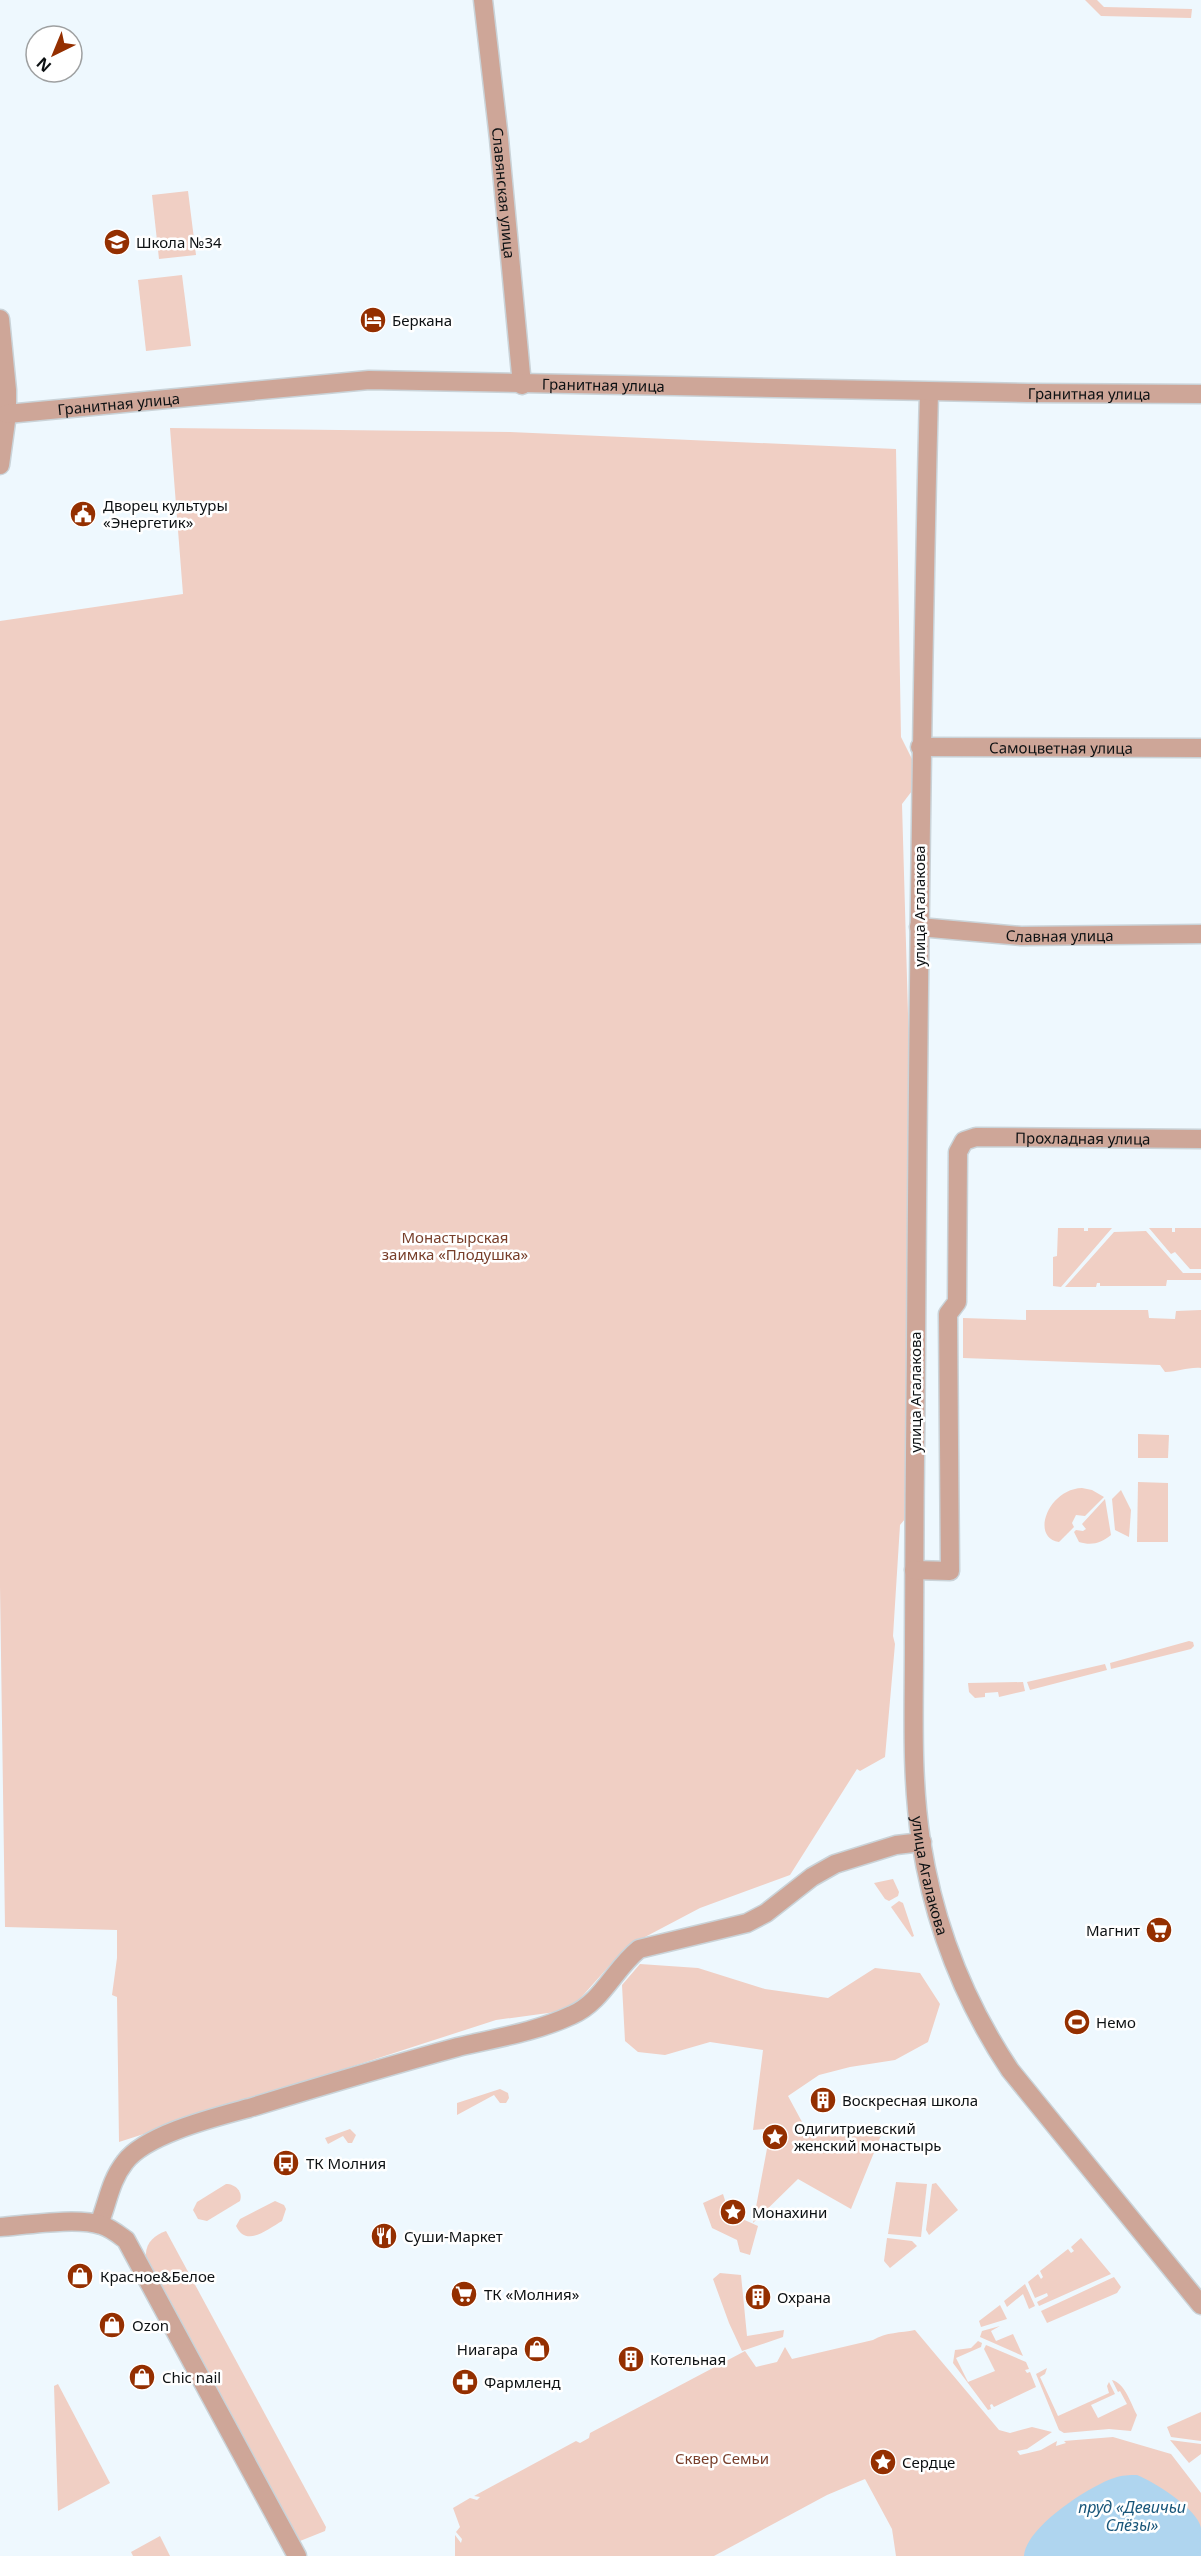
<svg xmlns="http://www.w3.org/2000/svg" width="1201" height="2556" font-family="'Noto Sans',sans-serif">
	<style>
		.green { fill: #f0cfc4 }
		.water { fill: #afd5ef }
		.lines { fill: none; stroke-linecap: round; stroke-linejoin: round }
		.minor-casing { stroke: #cad3d8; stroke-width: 21 }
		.minor { stroke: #cea698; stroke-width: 18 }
		.labels { text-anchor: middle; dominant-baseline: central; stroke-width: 5; stroke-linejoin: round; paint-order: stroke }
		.street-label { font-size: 15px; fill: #0d1113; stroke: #fff }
		.poi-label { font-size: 15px; fill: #0d1113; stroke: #fff; text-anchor: start }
		.park-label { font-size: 15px; fill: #783f2b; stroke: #fff }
		.water-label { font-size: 16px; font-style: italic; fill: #18567a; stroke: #fff }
	</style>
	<rect width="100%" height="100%" fill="#eef8fe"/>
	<!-- green -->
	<g class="green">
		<path d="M1085 0H1097L1104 7 1192 9 1191 18 1101 16Z"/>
		<path d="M188 191 196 255 159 259 152 195Z"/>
		<path d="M182 275 191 346 146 351 138 280Z"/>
		<path d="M170 428 510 432 896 449 901 737 912 759 915 787 902 804 910 1083V1360L905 1445 910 1513 900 1525 893 1636 895 1644 885 1757 860 1771 857 1769 790 1875 700 1908 626 1947 570 2010 496 2020 119 2142 117 1997 112 1995 117 1958V1930L5 1927 0 1586V621L183 594Z"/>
		<path d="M1058 1228H1084V1231H1088V1228H1112L1061 1287 1053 1286V1257L1057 1256Z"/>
		<path d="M1149 1228H1172V1232H1175V1228H1201V1269H1190L1175 1252 1171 1254Z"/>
		<path d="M1146 1231 1183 1273H1201V1280H1167L1166 1286H1100V1283H1097L1096 1287H1065L1114 1232Z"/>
		<path d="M1026 1310H1148L1149 1318 1175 1319 1176 1311 1201 1310V1368C1187 1367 1179 1372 1165 1372L1160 1365 963 1358V1318L1026 1320Z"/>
		<path d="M1138 1434 1169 1435 1168 1458H1138Z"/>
		<path d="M1138 1482 1168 1483V1542H1137Z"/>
		<path d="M1082 1488 1092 1490 1104 1497 1085 1516 1076 1515 1072 1523 1074 1527 1059 1542C1030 1538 1048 1489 1082 1488Z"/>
		<path d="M1121 1490 1131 1510 1129 1537 1115 1530 1112 1499Z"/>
		<path d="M1105 1499 1111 1535C1101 1543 1092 1546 1079 1542L1074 1532 1076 1530 1083 1531 1086 1529 1082 1524Z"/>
		<path d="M1189 1641 1193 1642 1194 1646 1191 1649 1111 1669 1110 1663Z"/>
		<path d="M1105 1664 1107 1670 1030 1690 1027 1682Z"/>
		<path d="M1023 1682 1025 1691 999 1697 998 1692 985 1693V1697L975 1698 969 1692 968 1683Z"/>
		<path d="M893 1879 899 1892 898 1896 889 1901 885 1899 874 1883Z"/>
		<path d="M899 1901 903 1903 914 1936 912 1937 891 1907Z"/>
		<path d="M640 1964 698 1968 765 1989 828 1998 875 1968 920 1973 940 2004 928 2042 895 2060 850 2067 819 2075 788 2096 808 2133 884 2128 851 2209 798 2179 753 2223 769 2138 765 2129 753 2130 763 2050 710 2042 665 2055 638 2052 625 2041 622 1985Z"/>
		<path d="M500 2089 508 2093 509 2098 506 2103H500L494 2095 457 2115V2103Z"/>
		<path d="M350 2129 356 2135 352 2143H348L343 2136 328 2144 325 2138Z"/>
		<path d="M896 2182 927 2184 921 2237 888 2234Z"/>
		<path d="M936 2183 958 2210 929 2235 926 2230 932 2184Z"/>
		<path d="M226 2184C236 2184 243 2192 240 2201L207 2221 198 2219 193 2210 197 2202Z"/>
		<path d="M723 2194 729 2213 758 2226 750 2255 740 2252 737 2240 712 2228 703 2203Z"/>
		<path d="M275 2201 284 2205 286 2209 282 2221C268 2229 246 2248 236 2226L240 2219Z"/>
		<path d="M166 2231 326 2527 325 2531 300 2541 146 2256C145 2243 155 2235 166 2231Z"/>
		<path d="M887 2238 912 2241 917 2246 890 2268 884 2261Z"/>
		<path d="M1081 2238 1111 2274 1039 2306 1037 2302 1048 2296 1047 2293 1035 2298 1028 2282 1038 2274 1041 2279 1043 2277 1040 2271 1068 2249 1071 2253 1074 2251 1071 2247Z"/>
		<path d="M720 2273 741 2275 747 2336 784 2330 783 2337 742 2351 729 2323 713 2279Z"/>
		<path d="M1114 2277 1121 2287 1117 2293 1047 2323 1041 2311Z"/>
		<path d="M1025 2284 1035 2306 1029 2309 1023 2294 1007 2307 1004 2301Z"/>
		<path d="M1000 2305 1007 2319 981 2327 979 2321Z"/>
		<path d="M1000 2326 991 2331 996 2341 1013 2334 1023 2356 980 2337 982 2331Z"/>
		<path d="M915 2330 999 2430 1010 2433 1032 2427 1052 2432 1027 2449 1017 2451 1020 2455 1041 2450 1057 2441 1056 2446 1066 2443 1064 2441 1113 2437 1171 2454 1201 2493V2556H896L892 2529 865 2479 827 2495 714 2556H455V2535L461 2543 462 2539 456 2532 460 2527 453 2508 470 2498 477 2500 480 2497 474 2496 576 2441 580 2443 589 2438 590 2433 745 2351 756 2367 777 2362 785 2347 792 2359 873 2340C886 2332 901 2333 915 2330Z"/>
		<path d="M978 2341 982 2343 981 2347 956 2358 968 2382 995 2371 984 2349 986 2345 1026 2362 1029 2369 1025 2370 1027 2373 1030 2372 1036 2387 994 2407 992 2404 990 2405 991 2409 988 2410 953 2363 955 2350 971 2348Z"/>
		<path d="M1047 2368 1045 2374 1040 2377 1058 2416 1109 2393 1107 2386 1109 2382 1115 2394 1091 2405 1098 2418 1127 2404 1120 2391 1118 2392 1112 2380C1125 2383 1131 2404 1137 2415L1131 2431 1109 2429 1064 2433 1059 2430 1036 2374Z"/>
		<path d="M58 2384 110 2483 58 2511 54 2386Z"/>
		<path d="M1201 2412V2441L1171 2437 1167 2427Z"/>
		<path d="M1170 2440 1201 2444V2454L1189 2463Z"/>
		<path d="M160 2536 170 2556H133L131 2552Z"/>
	</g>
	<!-- water -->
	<path class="water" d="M1137 2475C1154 2482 1198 2509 1201 2528 1201 2537 1201 2547 1201 2556H1024C1025 2528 1089 2486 1114 2478 1122 2475 1129 2475 1137 2475Z"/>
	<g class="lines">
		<defs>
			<g id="minor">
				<path id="s1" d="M483 0 499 139 522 385"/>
				<path d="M0 319 7 390V414L0 465"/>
				<path id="s2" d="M929 392C921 710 918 1028 916 1347 915 1447 914 1546 914 1646 914 1711 911 1776 921 1841 934 1924 964 2001 1010 2070L1201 2305"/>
				<path id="s3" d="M7 414 369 380 1028 393 1201 394"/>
				<path id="s4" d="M920 747 1201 748"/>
				<path id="s5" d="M919 927 1021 936 1201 934"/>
				<path id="s6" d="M914 1570 950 1571 948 1314 957 1302 958 1152 964 1141 976 1137 1201 1139"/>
				<path d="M99 2224C108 2202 110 2181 125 2162 146 2134 216 2117 249 2108 318 2087 388 2066 458 2047 496 2038 536 2032 572 2015 602 2002 614 1969 639 1949L747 1923 766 1913 812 1877 835 1864 896 1845 922 1842"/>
				<path d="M0 2227C26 2225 78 2217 101 2225 111 2228 118 2234 126 2240L297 2556"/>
			</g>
		</defs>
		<!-- minor casing -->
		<use href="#minor" class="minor-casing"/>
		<!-- minor -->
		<use href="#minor" class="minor"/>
	</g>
	<!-- icons -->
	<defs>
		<symbol id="school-disc" viewBox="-11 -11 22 22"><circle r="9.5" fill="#942f00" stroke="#fff"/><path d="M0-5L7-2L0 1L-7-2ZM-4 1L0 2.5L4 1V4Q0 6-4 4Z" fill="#fff"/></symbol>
		<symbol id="hotel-disc" viewBox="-11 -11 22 22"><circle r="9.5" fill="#942f00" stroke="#fff"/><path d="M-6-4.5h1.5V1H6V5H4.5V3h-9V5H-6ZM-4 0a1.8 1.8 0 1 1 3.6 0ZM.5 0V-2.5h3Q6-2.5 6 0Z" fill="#fff"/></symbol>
		<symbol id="civic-disc" viewBox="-11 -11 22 22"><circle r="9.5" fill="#942f00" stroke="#fff"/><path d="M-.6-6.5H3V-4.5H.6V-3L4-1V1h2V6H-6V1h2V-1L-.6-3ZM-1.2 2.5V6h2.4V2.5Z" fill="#fff"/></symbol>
		<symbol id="supermarket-disc" viewBox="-11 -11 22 22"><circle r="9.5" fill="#942f00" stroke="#fff"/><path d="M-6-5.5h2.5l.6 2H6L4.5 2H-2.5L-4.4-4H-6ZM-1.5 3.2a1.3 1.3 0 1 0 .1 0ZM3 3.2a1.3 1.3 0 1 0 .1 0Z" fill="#fff"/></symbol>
		<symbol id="stadium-disc" viewBox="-11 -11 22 22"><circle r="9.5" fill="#942f00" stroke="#fff"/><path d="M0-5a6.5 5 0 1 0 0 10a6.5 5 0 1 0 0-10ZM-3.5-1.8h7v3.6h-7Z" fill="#fff"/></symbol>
		<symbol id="building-disc" viewBox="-11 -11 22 22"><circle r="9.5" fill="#942f00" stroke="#fff"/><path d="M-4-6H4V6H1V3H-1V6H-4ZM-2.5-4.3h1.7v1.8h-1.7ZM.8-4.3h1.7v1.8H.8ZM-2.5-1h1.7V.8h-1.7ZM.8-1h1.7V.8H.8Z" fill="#fff"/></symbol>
		<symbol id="sight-disc" viewBox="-11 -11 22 22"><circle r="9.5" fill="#942f00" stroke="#fff"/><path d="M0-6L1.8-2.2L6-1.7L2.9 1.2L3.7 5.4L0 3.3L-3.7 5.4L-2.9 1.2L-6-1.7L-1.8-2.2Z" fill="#fff"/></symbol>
		<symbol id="bus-disc" viewBox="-11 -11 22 22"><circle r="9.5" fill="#942f00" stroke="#fff"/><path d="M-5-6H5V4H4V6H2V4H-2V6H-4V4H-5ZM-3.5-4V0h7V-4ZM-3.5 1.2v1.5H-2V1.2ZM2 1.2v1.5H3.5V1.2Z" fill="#fff"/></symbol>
		<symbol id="restaurant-disc" viewBox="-11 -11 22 22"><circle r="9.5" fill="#942f00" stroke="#fff"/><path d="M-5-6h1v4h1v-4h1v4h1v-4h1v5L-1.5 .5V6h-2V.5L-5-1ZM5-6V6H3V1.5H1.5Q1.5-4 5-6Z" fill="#fff"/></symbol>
		<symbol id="shop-disc" viewBox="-11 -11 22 22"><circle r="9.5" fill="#942f00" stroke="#fff"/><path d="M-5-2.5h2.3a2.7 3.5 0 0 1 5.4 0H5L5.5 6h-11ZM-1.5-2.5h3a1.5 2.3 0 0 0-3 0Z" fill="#fff"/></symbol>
		<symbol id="pharmacy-disc" viewBox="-11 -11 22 22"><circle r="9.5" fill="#942f00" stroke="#fff"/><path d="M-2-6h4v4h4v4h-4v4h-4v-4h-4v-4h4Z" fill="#fff"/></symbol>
	</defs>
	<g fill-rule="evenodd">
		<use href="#school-disc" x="102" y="227" width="30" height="30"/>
		<use href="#hotel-disc" x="358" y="305" width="30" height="30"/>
		<use href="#civic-disc" x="68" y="499" width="30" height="30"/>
		<use href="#supermarket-disc" x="1144" y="1915" width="30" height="30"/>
		<use href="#stadium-disc" x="1062" y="2007" width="30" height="30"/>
		<use href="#building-disc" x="808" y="2085" width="30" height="30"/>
		<use href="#sight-disc" x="760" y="2122" width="30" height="30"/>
		<use href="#bus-disc" x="271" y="2148" width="30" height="30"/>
		<use href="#sight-disc" x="718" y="2197" width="30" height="30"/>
		<use href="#restaurant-disc" x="369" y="2221" width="30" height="30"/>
		<use href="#shop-disc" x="65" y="2261" width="30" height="30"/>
		<use href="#supermarket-disc" x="449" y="2279" width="30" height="30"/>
		<use href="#building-disc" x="743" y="2282" width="30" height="30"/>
		<use href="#shop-disc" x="97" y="2310" width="30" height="30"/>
		<use href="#shop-disc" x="522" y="2334" width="30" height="30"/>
		<use href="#building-disc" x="616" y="2344" width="30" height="30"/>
		<use href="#shop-disc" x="127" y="2362" width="30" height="30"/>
		<use href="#pharmacy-disc" x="450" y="2367" width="30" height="30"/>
		<use href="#sight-disc" x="868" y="2447" width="30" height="30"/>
	</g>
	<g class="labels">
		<!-- street labels -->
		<g class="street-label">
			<text stroke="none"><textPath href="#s1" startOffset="194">Славянская улица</textPath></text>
			<text stroke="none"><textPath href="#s3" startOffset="598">Гранитная улица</textPath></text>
			<text stroke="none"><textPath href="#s3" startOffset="1084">Гранитная улица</textPath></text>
			<text stroke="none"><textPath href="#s3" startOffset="112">Гранитная улица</textPath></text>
			<text stroke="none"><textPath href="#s4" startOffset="141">Самоцветная улица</textPath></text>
			<text transform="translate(919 906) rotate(-90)">улица Агалакова</text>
			<text stroke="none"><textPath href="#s5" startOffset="141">Славная улица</textPath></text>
			<text stroke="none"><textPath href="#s6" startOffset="590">Прохладная улица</textPath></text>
			<text transform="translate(915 1392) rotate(-90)">улица Агалакова</text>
			<text stroke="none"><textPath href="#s2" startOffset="1485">улица Агалакова</textPath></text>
		</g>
		<!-- poi labels -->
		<g class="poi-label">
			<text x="136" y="242">Школа №34</text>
			<text x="392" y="320">Беркана</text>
			<text x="103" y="505">Дворец культуры<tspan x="103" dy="17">«Энергетик»</tspan></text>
			<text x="1140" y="1930" text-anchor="end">Магнит</text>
			<text x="1096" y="2022">Немо</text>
			<text x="842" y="2100">Воскресная школа</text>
			<text x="794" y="2128">Одигитриевский<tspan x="794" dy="17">женский монастырь</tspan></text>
			<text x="306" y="2163">ТК Молния</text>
			<text x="752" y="2212">Монахини</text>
			<text x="404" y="2236">Суши-Маркет</text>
			<text x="100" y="2276">Красное&amp;Белое</text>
			<text x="484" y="2294">ТК «Молния»</text>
			<text x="777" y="2297">Охрана</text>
			<text x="132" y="2325">Ozon</text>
			<text x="518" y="2349" text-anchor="end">Ниагара</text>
			<text x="650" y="2359">Котельная</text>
			<text x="162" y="2377">Chic nail</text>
			<text x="484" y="2382">Фармленд</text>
			<text x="902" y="2462">Сердце</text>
		</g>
		<!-- park labels -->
		<g class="park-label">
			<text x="455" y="1237">Монастырская<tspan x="455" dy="17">заимка «Плодушка»</tspan></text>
			<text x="722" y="2458">Сквер Семьи</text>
		</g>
		<!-- water labels -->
		<g class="water-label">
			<text x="1132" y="2507">пруд «Девичьи<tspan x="1132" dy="18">Слёзы»</tspan></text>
		</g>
	</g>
	<!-- north arrow -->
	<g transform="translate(54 54) rotate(223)"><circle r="28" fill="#ffffff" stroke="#9ea0a1" stroke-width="1.5"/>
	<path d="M0-4.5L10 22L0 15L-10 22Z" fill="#942f00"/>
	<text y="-9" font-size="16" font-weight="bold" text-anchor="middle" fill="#0d1113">N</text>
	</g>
</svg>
